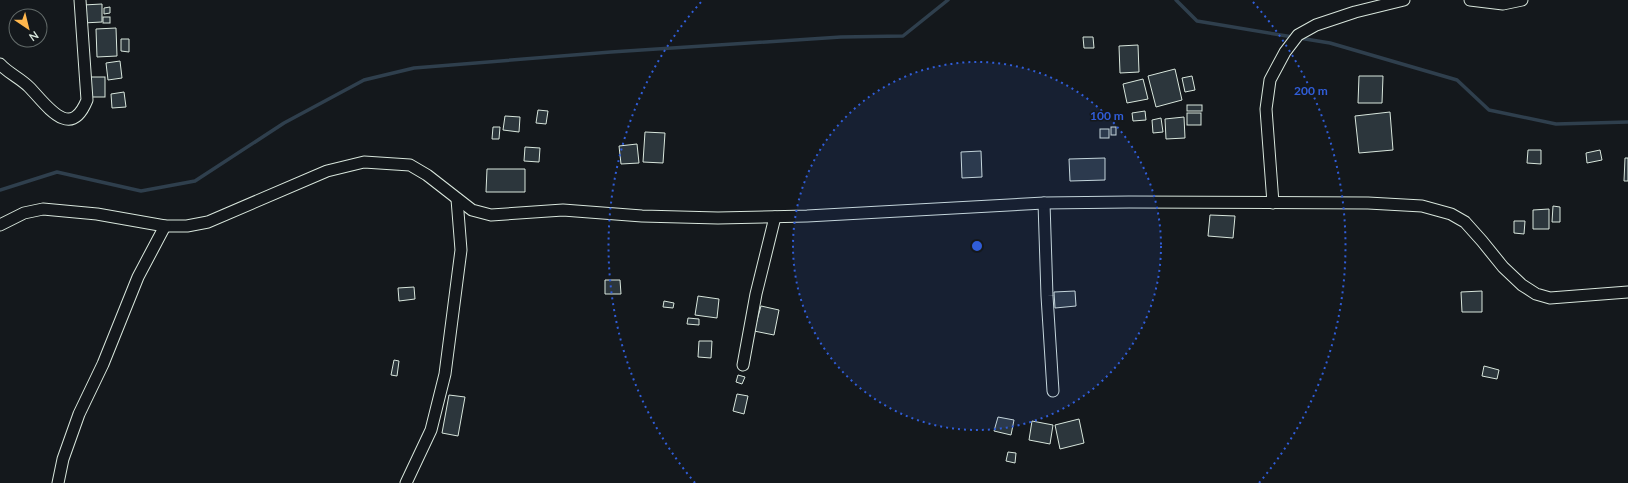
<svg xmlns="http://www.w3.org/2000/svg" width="1628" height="483" font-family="Lato,sans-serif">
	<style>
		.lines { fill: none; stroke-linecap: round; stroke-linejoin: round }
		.stream { stroke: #2f3f4d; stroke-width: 3.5 }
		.building { fill: #2c363c; stroke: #d8e6dc }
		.minor-casing { stroke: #d8e6dc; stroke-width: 13 }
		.minor { stroke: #14181c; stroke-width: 11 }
		.ring { fill: none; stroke: #305dd8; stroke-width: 2; stroke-dasharray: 2 4 }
		.centre { fill: #305dd8; stroke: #14181c; stroke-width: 2 }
		.ring-label { font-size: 12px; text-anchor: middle; font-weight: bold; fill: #305dd8; stroke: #14181c; stroke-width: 3; stroke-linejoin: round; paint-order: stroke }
	</style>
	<rect width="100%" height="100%" fill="#14181c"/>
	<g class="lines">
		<!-- stream -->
		<g class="stream">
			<path d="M1176 0 1197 21 1293 37"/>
			<path d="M1299 38 1330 43 1457 80 1489 110 1556 124 1628 122"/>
			<path d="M0 190 57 172 141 191 195 181 284 123 364 80 414 68 611 52 841 37 903 36 948 0"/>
		</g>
	</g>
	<!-- building -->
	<g class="building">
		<path d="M102 4V22L83 23V5Z"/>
		<path d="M110 7V13L104 14V8Z"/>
		<rect x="103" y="17" width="7" height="6"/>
		<path d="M116 28 117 56 97 57 96 29Z"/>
		<path d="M1083 37H1093L1094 48H1084Z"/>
		<path d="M121 39H129V52L121 51Z"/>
		<path d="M1138 45 1139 72 1120 73 1119 46Z"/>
		<path d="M120 61 122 78 108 80 106 63Z"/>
		<path d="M1175 69 1182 100 1156 107 1148 76Z"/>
		<path d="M1192 76 1195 90 1185 92 1182 78Z"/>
		<path d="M1359 76H1383L1382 103H1358Z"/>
		<rect x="90" y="77" width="15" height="20"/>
		<path d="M1143 79 1148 99 1127 103 1123 84Z"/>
		<path d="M124 92 126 107 112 108 111 94Z"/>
		<rect x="1187" y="105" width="15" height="6"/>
		<path d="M538 110 548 111 546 124 536 123Z"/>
		<path d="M1145 111 1146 120 1133 121 1132 113Z"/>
		<path d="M1390 112 1393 150 1359 153 1355 116Z"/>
		<rect x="1187" y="113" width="14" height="12"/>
		<path d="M505 116 520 117 519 132 503 130Z"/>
		<path d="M1184 117 1185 138 1166 139 1165 119Z"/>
		<path d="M1161 118 1163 132 1153 133 1152 120Z"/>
		<path d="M493 127H500L499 139H492Z"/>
		<rect x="1111" y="127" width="5" height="8"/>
		<rect x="1100" y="129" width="9" height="9"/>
		<path d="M645 132 665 133 663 163 643 162Z"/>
		<path d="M637 144 639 163 621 164 619 146Z"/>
		<path d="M525 147 540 148 539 162 524 161Z"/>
		<path d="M1528 150H1541V164L1527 163Z"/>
		<path d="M1600 150 1602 160 1587 163 1586 153Z"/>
		<path d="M981 151 982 177 962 178 961 152Z"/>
		<path d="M1105 158V180L1070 181 1069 159Z"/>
		<path d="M1625 158H1628V181H1624Z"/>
		<path d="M487 169H525V192H486Z"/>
		<path d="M1553 206 1560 207V222H1552Z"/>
		<path d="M1549 209V229H1533V210Z"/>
		<path d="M1210 215 1235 216 1233 238 1208 236Z"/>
		<path d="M1514 221H1525L1524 234 1514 233Z"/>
		<path d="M605 280H620L621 294H605Z"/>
		<path d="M414 287 415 299 399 301 398 288Z"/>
		<path d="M1075 291 1076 306 1055 308 1054 292Z"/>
		<path d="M1482 291V312H1462L1461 292Z"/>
		<path d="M698 296 719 299 717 318 695 315Z"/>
		<path d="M664 301 674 303 673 308 663 307Z"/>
		<path d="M761 306 779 310 774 335 754 331Z"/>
		<path d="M688 318 699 319V325L687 324Z"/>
		<path d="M699 341H712L711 358 698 357Z"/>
		<path d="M394 360 399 361 397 376 391 375Z"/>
		<path d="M1484 366 1499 370 1497 379 1482 376Z"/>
		<path d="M738 375 745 377 742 384 736 382Z"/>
		<path d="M737 394 748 396 744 414 733 411Z"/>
		<path d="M449 395 465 397 458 436 442 433Z"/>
		<path d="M998 417 1014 420 1011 435 994 431Z"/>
		<path d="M1079 419 1084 443 1060 449 1055 425Z"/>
		<path d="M1032 421 1053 425 1050 444 1029 440Z"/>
		<path d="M1008 452 1016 453 1015 463 1006 461Z"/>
	</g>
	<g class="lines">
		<defs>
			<g id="minor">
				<path d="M1470 0 1503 4 1522 0"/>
				<path d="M0 64C8 73 20 78 29 87 46 104 70 142 87 100L80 0"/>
				<path d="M1044 203 1047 296 1053 391"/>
				<path d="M1273 203 1266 109 1270 80 1285 52 1298 35 1316 25 1355 12 1404 0"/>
				<path d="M0 225 24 213 43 209 97 214 165 226H187L208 222 327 171 364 162 410 165 427 175 472 210 491 215 563 210 642 216 718 218 807 216 1044 203 1129 202 1368 203 1422 206 1451 214 1465 222 1482 241 1503 267 1522 285 1536 294 1550 298 1628 292"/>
				<path d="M743 365 756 294 775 217"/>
				<path d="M58 483 63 459 79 414 103 364 138 277 165 226"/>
				<path d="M406 483 431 430 445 374 461 250 457 199"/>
			</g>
		</defs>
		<!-- minor casing -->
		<use href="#minor" class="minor-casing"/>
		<!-- minor -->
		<use href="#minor" class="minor"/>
	</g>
	<!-- distance rings -->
	<circle cx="977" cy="246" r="184" fill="#305dd8" fill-opacity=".12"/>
	<g class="ring">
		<circle cx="977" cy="246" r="184"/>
		<path d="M695 483A368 368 0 0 1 701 2M1253 2A368 368 0 0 1 1259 483"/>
	</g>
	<circle cx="977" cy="246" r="6" class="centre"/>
	<g class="ring-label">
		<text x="1311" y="95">200 m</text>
		<text x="1107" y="120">100 m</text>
	</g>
	<!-- north arrow -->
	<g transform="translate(28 28) rotate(145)"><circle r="19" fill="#14181c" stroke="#626a69"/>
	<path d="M0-3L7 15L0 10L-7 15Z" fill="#ffb74d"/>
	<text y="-6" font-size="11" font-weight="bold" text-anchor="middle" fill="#d8e6dc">N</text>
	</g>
</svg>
